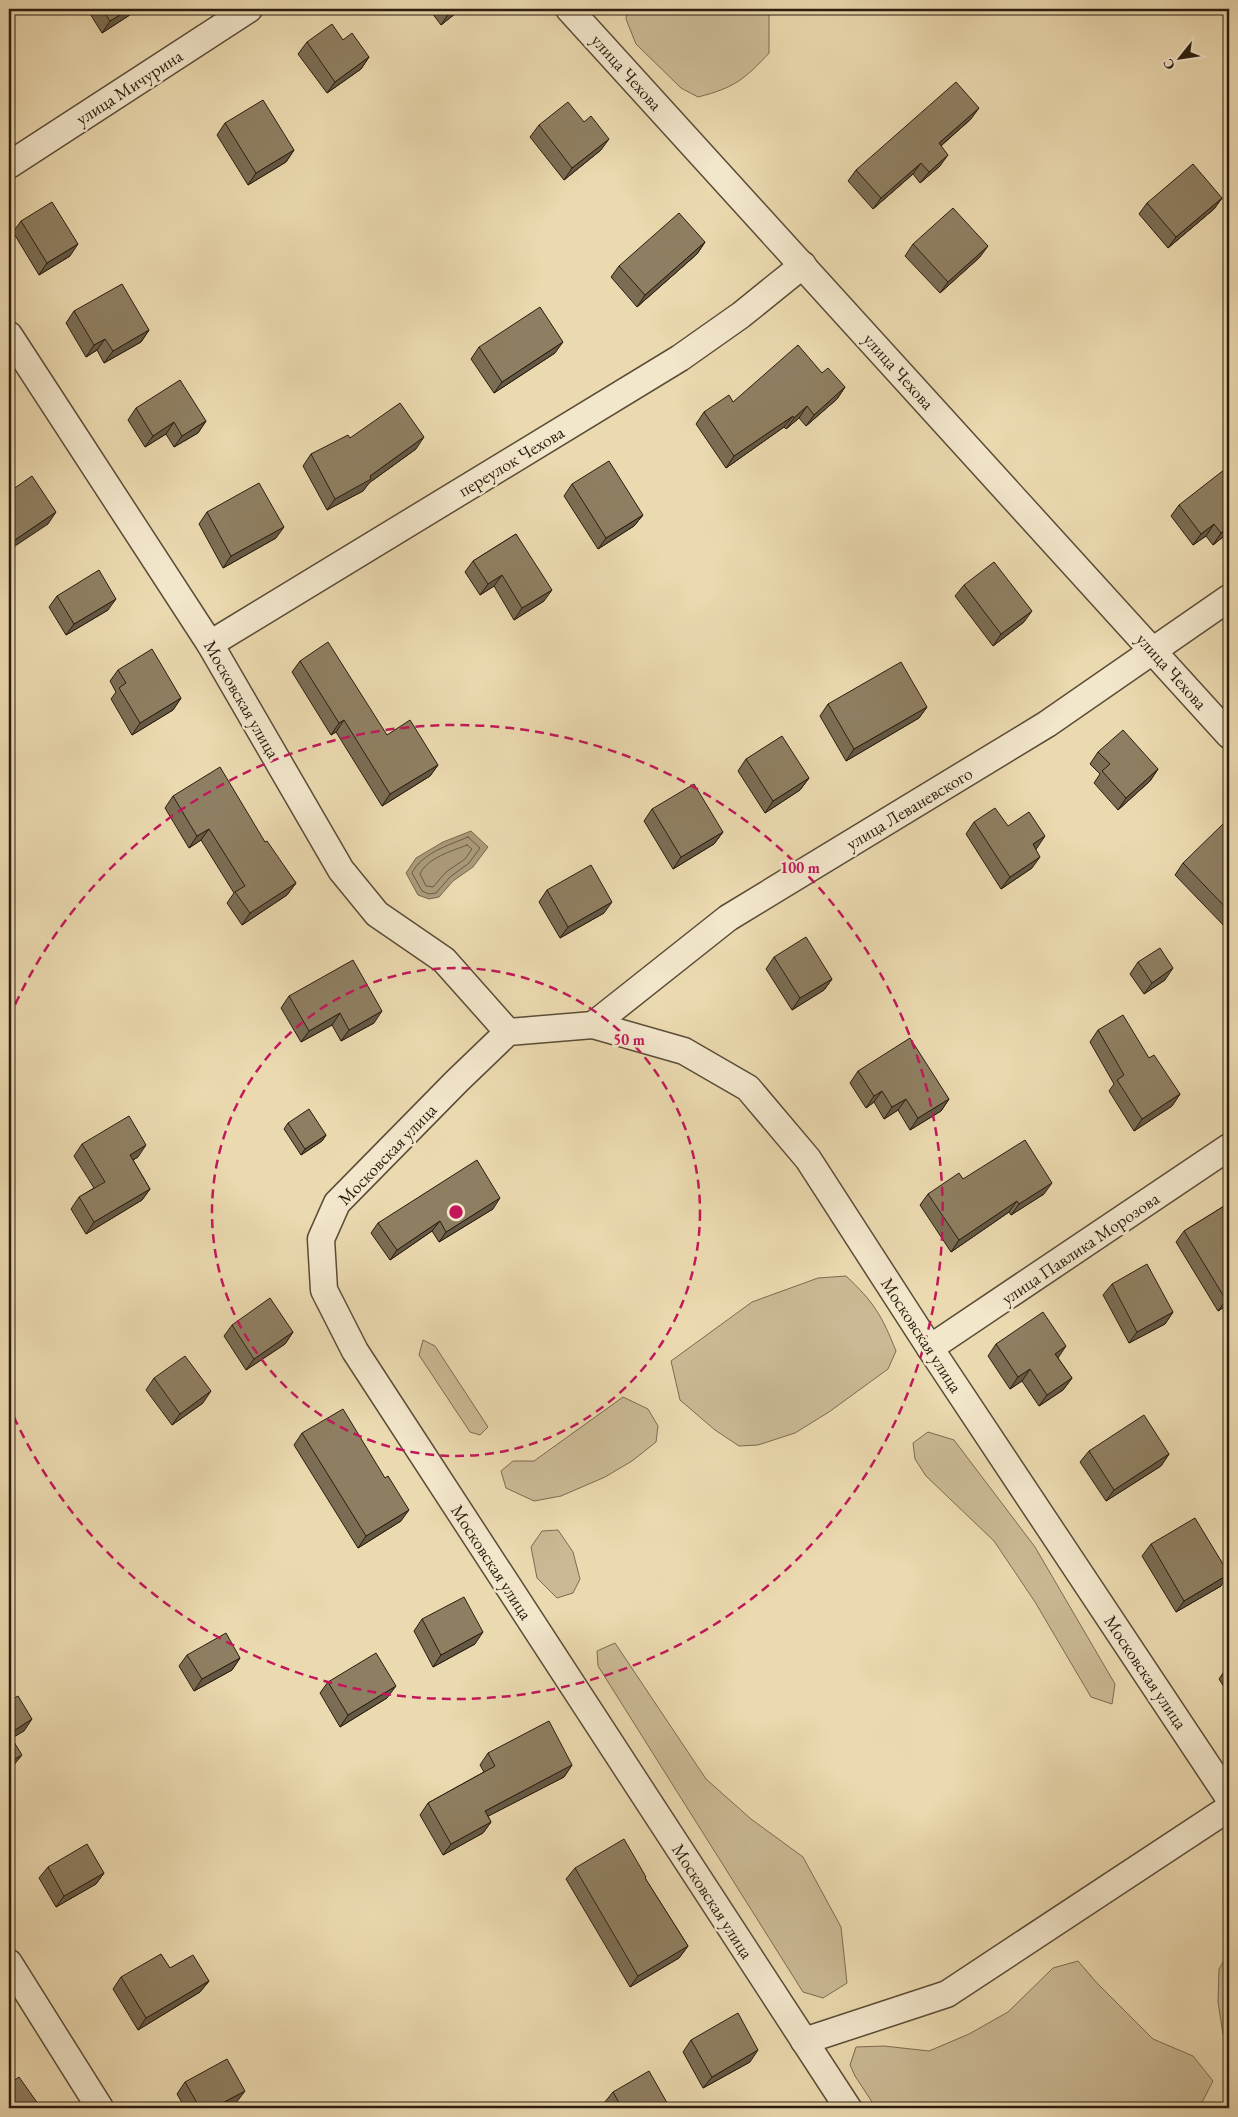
<svg xmlns="http://www.w3.org/2000/svg" width="1238" height="2117" font-family="'EB Garamond',serif">
	<style>
		.green { fill: #cab994; stroke: #7a6b52 }
		.water { fill: #aa9979; stroke: #77674f }
		.lines { fill: none; stroke-linecap: round; stroke-linejoin: round }
		.shore { stroke: #6a5b44; stroke-width: 1 }
		.minor-casing { stroke: #5b4c37; stroke-width: 29 }
		.minor { stroke: #f2e6cb; stroke-width: 26 }
		.wall { fill: #7b6d54; stroke: #2b1d0f }
		.shaded-wall { fill: #645945; stroke: #2b1d0f }
		.building { fill: #8f7f62; stroke: #2b1d0f }
		.ring { fill: none; stroke: #c2185b; stroke-width: 2.5; stroke-dasharray: 9 6 }
		.labels { text-anchor: middle; dominant-baseline: central; stroke-width: 5; stroke-linejoin: round; paint-order: stroke }
		.street-label { font-size: 18px; fill: #2b1d0f; stroke: #f2e6cb }
		.centre { fill: #c2185b; stroke: #f2e6cb; stroke-width: 2.5 }
		.ring-label { font-size: 15px; text-anchor: middle; font-weight: bold; fill: #c2185b; stroke: #f2e6cb; stroke-width: 5; stroke-linejoin: round; paint-order: stroke }
	</style>
	<rect width="100%" height="100%" fill="#ebd9af"/>
	<filter id="stains"><feTurbulence type="fractalNoise" baseFrequency=".004" numOctaves="4"/><feColorMatrix values="0 0 0 0 .2 0 0 0 0 .09 0 0 0 0 .02 0 0 0 .5 -.17"/></filter>
	<radialGradient id="worn" r=".72"><stop offset=".6" stop-color="#630" stop-opacity="0"/><stop offset="1" stop-color="#630" stop-opacity=".3"/></radialGradient>
	<!-- green -->
	<g class="green">
		<path d="M627 9H766L769 16V53C745 79 734 88 698 97L681 88 636 44 626 19Z"/>
		<path d="M846 1276C874 1302 882 1316 896 1351L888 1369 829 1412 795 1433 758 1445 739 1446 715 1430 680 1400 671 1361 752 1302 818 1278Z"/>
		<path d="M423 1340 435 1346 488 1427 480 1435 470 1432 419 1355Z"/>
		<path d="M623 1397 648 1409 658 1426 656 1442 632 1461 605 1477 561 1496 534 1501 506 1488 501 1471 513 1461H534Z"/>
		<path d="M928 1432 954 1440 1035 1547 1115 1684 1112 1704 1091 1697 1035 1602 994 1541 926 1476 915 1459 913 1443Z"/>
		<path d="M558 1530 573 1552 580 1579 573 1593 557 1598 537 1578 531 1547 542 1531Z"/>
		<path d="M615 1643 706 1779 751 1819 803 1857 841 1927 847 1983 823 1998 803 1992 598 1666 597 1651Z"/>
		<path d="M1229 1952V2041L1223 2034 1218 2002 1219 1969Z"/>
		<path d="M1078 1961 1097 1983 1153 2039 1193 2056 1213 2081 1199 2108H876L855 2076 850 2065 856 2047 884 2046 929 2051 969 2034 1008 2012 1053 1968Z"/>
	</g>
	<!-- water -->
	<path class="water" d="M471 831 488 847 473 867 453 881 439 897 429 899 418 895 406 873 416 858 443 842Z"/>
	<g class="lines">
		<!-- shore -->
		<g class="shore">
			<path d="M468 837 480 848 469 863 450 877 436 893 429 894 422 891 412 873C422 853 449 845 468 837Z"/>
			<path d="M467 845 472 849 465 859 446 872 433 887 426 886 420 874C427 858 452 851 467 845Z"/>
		</g>
		<defs>
			<g id="minor">
				<path d="M569 9 1229 735"/>
				<path d="M9 165 249 9"/>
				<path d="M9 335 210 644 341 870 377 914 444 960 508 1032"/>
				<path d="M210 644 680 358 741 315 803 265"/>
				<path d="M593 1025 728 918 1047 724 1229 598"/>
				<path d="M930 1348 1229 1147"/>
				<path d="M9 1963 100 2108"/>
				<path d="M804 2041 947 1994 1229 1808"/>
				<path d="M848 2108 355 1351 324 1290 321 1239 337 1203 457 1081 508 1032 593 1025 684 1051 748 1088 808 1159 930 1348 1229 1798"/>
			</g>
		</defs>
		<!-- minor casing -->
		<use href="#minor" class="minor-casing"/>
		<!-- minor -->
		<use href="#minor" class="minor"/>
	</g>
	<!-- wall -->
	<g class="wall">
		<path d="M87 9H139L102 33Z"/>
		<path d="M429 9H461L441 25Z"/>
		<path d="M343 40 369 57 361 69 327 93 298 54 307 42Z"/>
		<path d="M971 119 941 146 940 166 920 183 913 174 873 209 848 181 856 170Z"/>
		<path d="M225 123 294 150 286 162 248 185 217 135Z"/>
		<path d="M539 125 601 150 564 180 530 137Z"/>
		<path d="M1222 198 1214 209 1168 248 1139 214 1147 203Z"/>
		<path d="M21 221 70 256 39 275 13 232Z"/>
		<path d="M705 242 697 254 637 307 611 277 619 266Z"/>
		<path d="M913 244 980 257 940 293 905 256Z"/>
		<path d="M74 311 149 330 141 342 104 363 97 350 86 357 66 323Z"/>
		<path d="M479 347 555 353 494 393 471 359Z"/>
		<path d="M822 373 845 387 837 399 806 426 799 418 786 429 784 427 726 468 696 424 704 412 733 402Z"/>
		<path d="M136 408 206 421 198 433 174 447 166 434 145 447 128 420Z"/>
		<path d="M350 438 416 449 369 483 363 491 327 510 303 466 311 454Z"/>
		<path d="M572 484 643 515 634 526 598 549 564 496Z"/>
		<path d="M1179 505 1229 532 1213 545 1206 536 1193 545 1171 516Z"/>
		<path d="M207 512 276 538 223 568 199 524Z"/>
		<path d="M516 534 544 601 514 620 494 586 480 595 465 572 473 561Z"/>
		<path d="M964 585 1024 622 993 646 955 596Z"/>
		<path d="M57 596 108 610 66 635 49 607Z"/>
		<path d="M300 661 387 735 438 765 430 776 382 806 336 732 331 735 292 672Z"/>
		<path d="M118 670 181 698 173 710 132 735 111 699 116 692 110 681Z"/>
		<path d="M828 704 927 707 919 718 846 761 820 716Z"/>
		<path d="M1098 752 1158 769 1150 781 1118 810 1094 783 1100 774 1090 764Z"/>
		<path d="M746 759 809 778 800 790 765 813 738 771Z"/>
		<path d="M173 796 265 842 296 883 287 895 242 925 227 903 234 893 201 840 189 848 165 808Z"/>
		<path d="M652 809 723 832 714 844 673 869 644 821Z"/>
		<path d="M974 822 1037 848 1036 849 1032 868 1001 889 966 834Z"/>
		<path d="M1229 829V931L1175 875 1183 863Z"/>
		<path d="M547 890 604 913 560 938 539 902Z"/>
		<path d="M774 957 832 979 824 990 792 1010 766 969Z"/>
		<path d="M1138 962 1165 980 1144 994 1130 974Z"/>
		<path d="M289 996 374 1023 341 1041 332 1025 301 1042 281 1008Z"/>
		<path d="M1098 1030 1149 1058 1180 1094 1172 1106 1134 1131 1109 1091 1114 1084 1090 1042Z"/>
		<path d="M858 1071 949 1099 941 1111 910 1130 898 1110 884 1119 874 1102 866 1108 850 1083Z"/>
		<path d="M288 1123 326 1135 322 1141 301 1155 284 1129Z"/>
		<path d="M82 1144 138 1157 133 1160 150 1189 142 1200 86 1234 71 1209 79 1197 94 1188 74 1156Z"/>
		<path d="M963 1179 1044 1194 1011 1215 1009 1212 951 1252 920 1205 928 1194Z"/>
		<path d="M1229 1203V1304L1218 1311 1176 1242 1184 1231Z"/>
		<path d="M493 1209 439 1242 432 1231 390 1260 371 1233 378 1223Z"/>
		<path d="M1112 1284 1173 1312 1165 1324 1129 1343 1103 1295Z"/>
		<path d="M232 1325 293 1332 285 1344 246 1370 224 1336Z"/>
		<path d="M996 1344 1058 1358 1072 1378 1063 1390 1039 1406 1022 1381 1010 1389 988 1356Z"/>
		<path d="M154 1378 203 1403 172 1425 146 1390Z"/>
		<path d="M302 1433 401 1521 358 1548 294 1445Z"/>
		<path d="M1089 1451 1169 1454 1161 1466 1106 1501 1080 1462Z"/>
		<path d="M1151 1544 1221 1586 1176 1612 1142 1556Z"/>
		<path d="M422 1619 475 1644 433 1667 414 1631Z"/>
		<path d="M187 1655 240 1658 232 1670 194 1691 179 1666Z"/>
		<path d="M1227 1667 1229 1670V1695L1219 1679Z"/>
		<path d="M328 1682 387 1698 340 1727 320 1693Z"/>
		<path d="M488 1753 572 1765 564 1777 488 1816 491 1822 483 1833 443 1855 420 1815 428 1803 484 1772 480 1765Z"/>
		<path d="M48 1867 104 1873 96 1884 56 1907 39 1878Z"/>
		<path d="M575 1868 646 1877 645 1878 688 1946 679 1958 630 1987 566 1879Z"/>
		<path d="M170 1968 209 1981 200 1992 138 2030 113 1989 121 1977Z"/>
		<path d="M691 2040 750 2062 703 2088 683 2052Z"/>
		<path d="M185 2082 236 2103 226 2108H185L177 2094Z"/>
		<path d="M613 2092 670 2108H607L604 2103Z"/>
	</g>
	<!-- shaded-wall -->
	<g class="shaded-wall">
		<path d="M130 9H139L102 33 110 21Z"/>
		<path d="M455 9H461L441 25 449 13Z"/>
		<path d="M369 57 361 69 327 93 335 82Z"/>
		<path d="M979 108 971 119 930 155 939 143Z"/>
		<path d="M609 139 601 150 564 180 572 168Z"/>
		<path d="M294 150 286 162 248 185 256 173Z"/>
		<path d="M948 155 940 166 920 183 929 172Z"/>
		<path d="M921 163 913 174 873 209 881 198Z"/>
		<path d="M1222 198 1214 209 1168 248 1176 237Z"/>
		<path d="M705 242 697 254 637 307 645 295Z"/>
		<path d="M78 244 70 256 39 275 47 263Z"/>
		<path d="M988 246 980 257 940 293 948 282Z"/>
		<path d="M149 330 141 342 104 363 113 351Z"/>
		<path d="M105 339 97 350 86 357 94 345Z"/>
		<path d="M563 342 555 353 494 393 502 382Z"/>
		<path d="M845 387 837 399 806 426 814 415Z"/>
		<path d="M807 406 799 418 786 429 794 418Z"/>
		<path d="M793 416 784 427 726 468 734 456Z"/>
		<path d="M206 421 198 433 174 447 182 436Z"/>
		<path d="M174 422 166 434 145 447 153 436Z"/>
		<path d="M424 437 416 449 369 483 363 491 327 510 335 499 370 476Z"/>
		<path d="M56 512 48 524 9 550V544Z"/>
		<path d="M643 515 634 526 598 549 606 538Z"/>
		<path d="M1214 524 1206 536 1193 545 1201 534Z"/>
		<path d="M284 527 276 538 223 568 231 556Z"/>
		<path d="M1229 527V532L1213 545 1221 533Z"/>
		<path d="M502 575 494 586 480 595 488 584Z"/>
		<path d="M552 590 544 601 514 620 522 608Z"/>
		<path d="M116 599 108 610 66 635 74 624Z"/>
		<path d="M1032 611 1024 622 993 646 1001 634Z"/>
		<path d="M181 698 173 710 132 735 140 723Z"/>
		<path d="M927 707 919 718 846 761 854 749Z"/>
		<path d="M344 720 336 732 331 735 339 723Z"/>
		<path d="M438 765 430 776 382 806 390 794Z"/>
		<path d="M1158 769 1150 781 1118 810 1126 798Z"/>
		<path d="M809 778 800 790 765 813 773 801Z"/>
		<path d="M209 829 201 840 189 848 197 836Z"/>
		<path d="M723 832 714 844 673 869 681 857Z"/>
		<path d="M1045 836 1037 848 1024 856 1033 844Z"/>
		<path d="M1040 857 1032 868 1001 889 1010 877Z"/>
		<path d="M296 883 287 895 242 925 250 913Z"/>
		<path d="M612 902 604 913 560 938 568 927Z"/>
		<path d="M1173 968 1165 980 1144 994 1152 983Z"/>
		<path d="M832 979 824 990 792 1010 800 998Z"/>
		<path d="M382 1011 374 1023 341 1041 349 1030Z"/>
		<path d="M340 1013 332 1025 301 1042 309 1031Z"/>
		<path d="M882 1091 874 1102 866 1108 874 1096Z"/>
		<path d="M1180 1094 1172 1106 1134 1131 1142 1119Z"/>
		<path d="M906 1099 898 1110 884 1119 892 1107Z"/>
		<path d="M949 1099 941 1111 910 1130 918 1118Z"/>
		<path d="M326 1135 322 1141 301 1155 305 1149Z"/>
		<path d="M146 1145 138 1157 122 1166 130 1155Z"/>
		<path d="M1052 1183 1044 1194 1011 1215 1019 1204Z"/>
		<path d="M150 1189 142 1200 86 1234 94 1222Z"/>
		<path d="M500 1198 493 1209 439 1242 446 1232Z"/>
		<path d="M1017 1201 1009 1212 951 1252 959 1240Z"/>
		<path d="M440 1221 432 1231 390 1260 397 1250Z"/>
		<path d="M1229 1298V1304L1218 1311 1226 1300Z"/>
		<path d="M1173 1312 1165 1324 1129 1343 1137 1332Z"/>
		<path d="M293 1332 285 1344 246 1370 254 1359Z"/>
		<path d="M1066 1346 1058 1358 1055 1354Z"/>
		<path d="M1030 1369 1022 1381 1010 1389 1018 1377Z"/>
		<path d="M1072 1378 1063 1390 1039 1406 1047 1395Z"/>
		<path d="M211 1391 203 1403 172 1425 180 1414Z"/>
		<path d="M1169 1454 1161 1466 1106 1501 1114 1490Z"/>
		<path d="M409 1510 401 1521 358 1548 366 1536Z"/>
		<path d="M1229 1574 1221 1586 1176 1612 1184 1601Z"/>
		<path d="M483 1632 475 1644 433 1667 441 1655Z"/>
		<path d="M240 1658 232 1670 194 1691 202 1679Z"/>
		<path d="M396 1686 387 1698 340 1727 348 1715Z"/>
		<path d="M32 1719 24 1731 9 1740V1734Z"/>
		<path d="M22 1755 13 1766 9 1769V1762Z"/>
		<path d="M572 1765 564 1777 477 1822 485 1811Z"/>
		<path d="M491 1822 483 1833 443 1855 451 1844Z"/>
		<path d="M104 1873 96 1884 56 1907 64 1896Z"/>
		<path d="M688 1946 679 1958 630 1987 638 1976Z"/>
		<path d="M209 1981 200 1992 138 2030 146 2018Z"/>
		<path d="M758 2050 750 2062 703 2088 712 2077Z"/>
		<path d="M245 2091 236 2103 226 2108H213Z"/>
	</g>
	<!-- building -->
	<g class="building">
		<path d="M102 9H130L110 21Z"/>
		<path d="M446 9H455L449 13Z"/>
		<path d="M332 24 343 40 352 33 369 57 335 82 307 42Z"/>
		<path d="M956 82 979 108 939 143 948 155 929 172 921 163 881 198 856 170Z"/>
		<path d="M263 100 294 150 256 173 225 123Z"/>
		<path d="M568 102 584 122 591 116 609 139 572 168 539 125Z"/>
		<path d="M1193 164 1222 198 1176 237 1147 203Z"/>
		<path d="M52 202 78 244 47 263 21 221Z"/>
		<path d="M953 208 988 246 948 282 913 244Z"/>
		<path d="M679 213 705 242 645 295 619 266Z"/>
		<path d="M122 284 149 330 113 351 105 339 94 345 74 311Z"/>
		<path d="M540 307 563 342 502 382 479 347Z"/>
		<path d="M798 345 822 373 828 368 845 387 814 415 807 406 794 418 793 416 734 456 704 412 729 395 733 402Z"/>
		<path d="M180 380 206 421 182 436 174 422 153 436 136 408Z"/>
		<path d="M400 403 424 437 370 476 371 479 335 499 311 454 348 435 350 438Z"/>
		<path d="M609 461 643 515 606 538 572 484Z"/>
		<path d="M1229 466V527L1221 533 1214 524 1201 534 1179 505Z"/>
		<path d="M32 476 56 512 9 544V492Z"/>
		<path d="M259 483 284 527 231 556 207 512Z"/>
		<path d="M516 534 552 590 522 608 502 575 488 584 473 561Z"/>
		<path d="M994 562 1032 611 1001 634 964 585Z"/>
		<path d="M99 570 116 599 74 624 57 596Z"/>
		<path d="M328 642 387 735 410 720 438 765 390 794 344 720 339 723 300 661Z"/>
		<path d="M152 649 181 698 140 723 119 688 126 683 118 670Z"/>
		<path d="M901 662 927 707 854 749 828 704Z"/>
		<path d="M1123 730 1158 769 1126 798 1102 771 1110 764 1098 752Z"/>
		<path d="M782 736 809 778 773 801 746 759Z"/>
		<path d="M220 767 265 842 267 841 296 883 250 913 235 892 245 886 209 829 197 836 173 796Z"/>
		<path d="M694 784 723 832 681 857 652 809Z"/>
		<path d="M995 808 1008 826 1029 812 1045 836 1033 844 1040 857 1010 877 974 822Z"/>
		<path d="M1224 823 1229 829V911L1183 863Z"/>
		<path d="M591 865 612 902 568 927 547 890Z"/>
		<path d="M806 937 832 979 800 998 774 957Z"/>
		<path d="M1160 948 1173 968 1152 983 1138 962Z"/>
		<path d="M353 960 382 1011 349 1030 340 1013 309 1031 289 996Z"/>
		<path d="M1123 1015 1149 1058 1154 1055 1180 1094 1142 1119 1117 1080 1124 1075 1098 1030Z"/>
		<path d="M910 1038 949 1099 918 1118 906 1099 892 1107 882 1091 874 1096 858 1071Z"/>
		<path d="M309 1109 326 1135 305 1149 288 1123Z"/>
		<path d="M129 1116 146 1145 130 1155 150 1189 94 1222 79 1197 105 1182 82 1144Z"/>
		<path d="M1025 1140 1052 1183 1019 1204 1017 1201 959 1240 928 1194 959 1173 963 1179Z"/>
		<path d="M477 1160 500 1198 446 1232 440 1221 397 1250 378 1223Z"/>
		<path d="M1229 1203V1298L1226 1300 1184 1231Z"/>
		<path d="M1147 1264 1173 1312 1137 1332 1112 1284Z"/>
		<path d="M270 1298 293 1332 254 1359 232 1325Z"/>
		<path d="M1043 1312 1066 1346 1055 1354 1072 1378 1047 1395 1030 1369 1018 1377 996 1344Z"/>
		<path d="M185 1356 211 1391 180 1414 154 1378Z"/>
		<path d="M343 1409 385 1478 388 1476 409 1510 366 1536 302 1433Z"/>
		<path d="M1144 1415 1169 1454 1114 1490 1089 1451Z"/>
		<path d="M1195 1518 1229 1574 1184 1601 1151 1544Z"/>
		<path d="M464 1597 483 1632 441 1655 422 1619Z"/>
		<path d="M226 1633 240 1658 202 1679 187 1655Z"/>
		<path d="M376 1653 396 1686 348 1715 328 1682Z"/>
		<path d="M18 1696 32 1719 9 1734 22 1755 9 1762V1701Z"/>
		<path d="M549 1721 572 1765 485 1811 491 1822 451 1844 428 1803 495 1766 488 1753Z"/>
		<path d="M624 1839 646 1877 645 1878 688 1946 638 1976 575 1868Z"/>
		<path d="M87 1844 104 1873 64 1896 48 1867Z"/>
		<path d="M161 1954 170 1968 193 1955 209 1981 146 2018 121 1977Z"/>
		<path d="M738 2013 758 2050 712 2077 691 2040Z"/>
		<path d="M227 2059 245 2091 213 2108H200L185 2082Z"/>
		<path d="M649 2071 670 2108H622L613 2092Z"/>
		<path d="M19 2077 41 2108H9V2084Z"/>
	</g>
	<!-- distance rings -->
	<g class="ring">
		<circle cx="456" cy="1212" r="244"/>
		<path d="M9 1018A487 487 0 1 1 9 1406"/>
	</g>
	<g class="labels">
		<!-- street labels -->
		<g class="street-label">
			<text transform="translate(627 72) rotate(48)">улица Чехова</text>
			<text transform="translate(129 87) rotate(-33)">улица Мичурина</text>
			<text transform="translate(899 371) rotate(48)">улица Чехова</text>
			<text transform="translate(511 461) rotate(-31)">переулок Чехова</text>
			<text transform="translate(1172 671) rotate(48)">улица Чехова</text>
			<text transform="translate(242 699) rotate(60)">Московская улица</text>
			<text transform="translate(909 808) rotate(-31)">улица Леваневского</text>
			<text transform="translate(387 1154) rotate(-46)">Московская улица</text>
			<text transform="translate(1080 1248) rotate(-34)">улица Павлика Морозова</text>
			<text transform="translate(922 1335) rotate(57)">Московская улица</text>
			<text transform="translate(492 1562) rotate(57)">Московская улица</text>
			<text transform="translate(1146 1672) rotate(56)">Московская улица</text>
			<text transform="translate(713 1901) rotate(57)">Московская улица</text>
		</g>
	</g>
	<circle cx="456" cy="1212" r="8" class="centre"/>
	<g class="ring-label">
		<text x="800" y="873">100 m</text>
		<text x="629" y="1045">50 m</text>
	</g>
	<!-- margin -->
	<rect width="1238" height="2117" fill="none" stroke="#ebd9af" stroke-width="30"/>
	<rect x="10" y="10" width="1218" height="2097" fill="none" stroke="#2b1d0f" stroke-width="2.5"/>
	<rect x="15" y="15" width="1208" height="2087" fill="none" stroke="#2b1d0f"/>
	<!-- north arrow -->
	<g transform="translate(1180 58) rotate(240)" stroke="#f2e6cb" stroke-width="4" paint-order="stroke">
	<path d="M0-4L9 19L0 12L-9 19Z" fill="#2b1d0f"/>
	<text y="-8" font-size="14" font-weight="bold" text-anchor="middle" fill="#2b1d0f">С</text>
	</g>
	<rect width="100%" height="100%" filter="url(#stains)"/>
	<rect width="100%" height="100%" fill="url(#worn)"/>
</svg>
